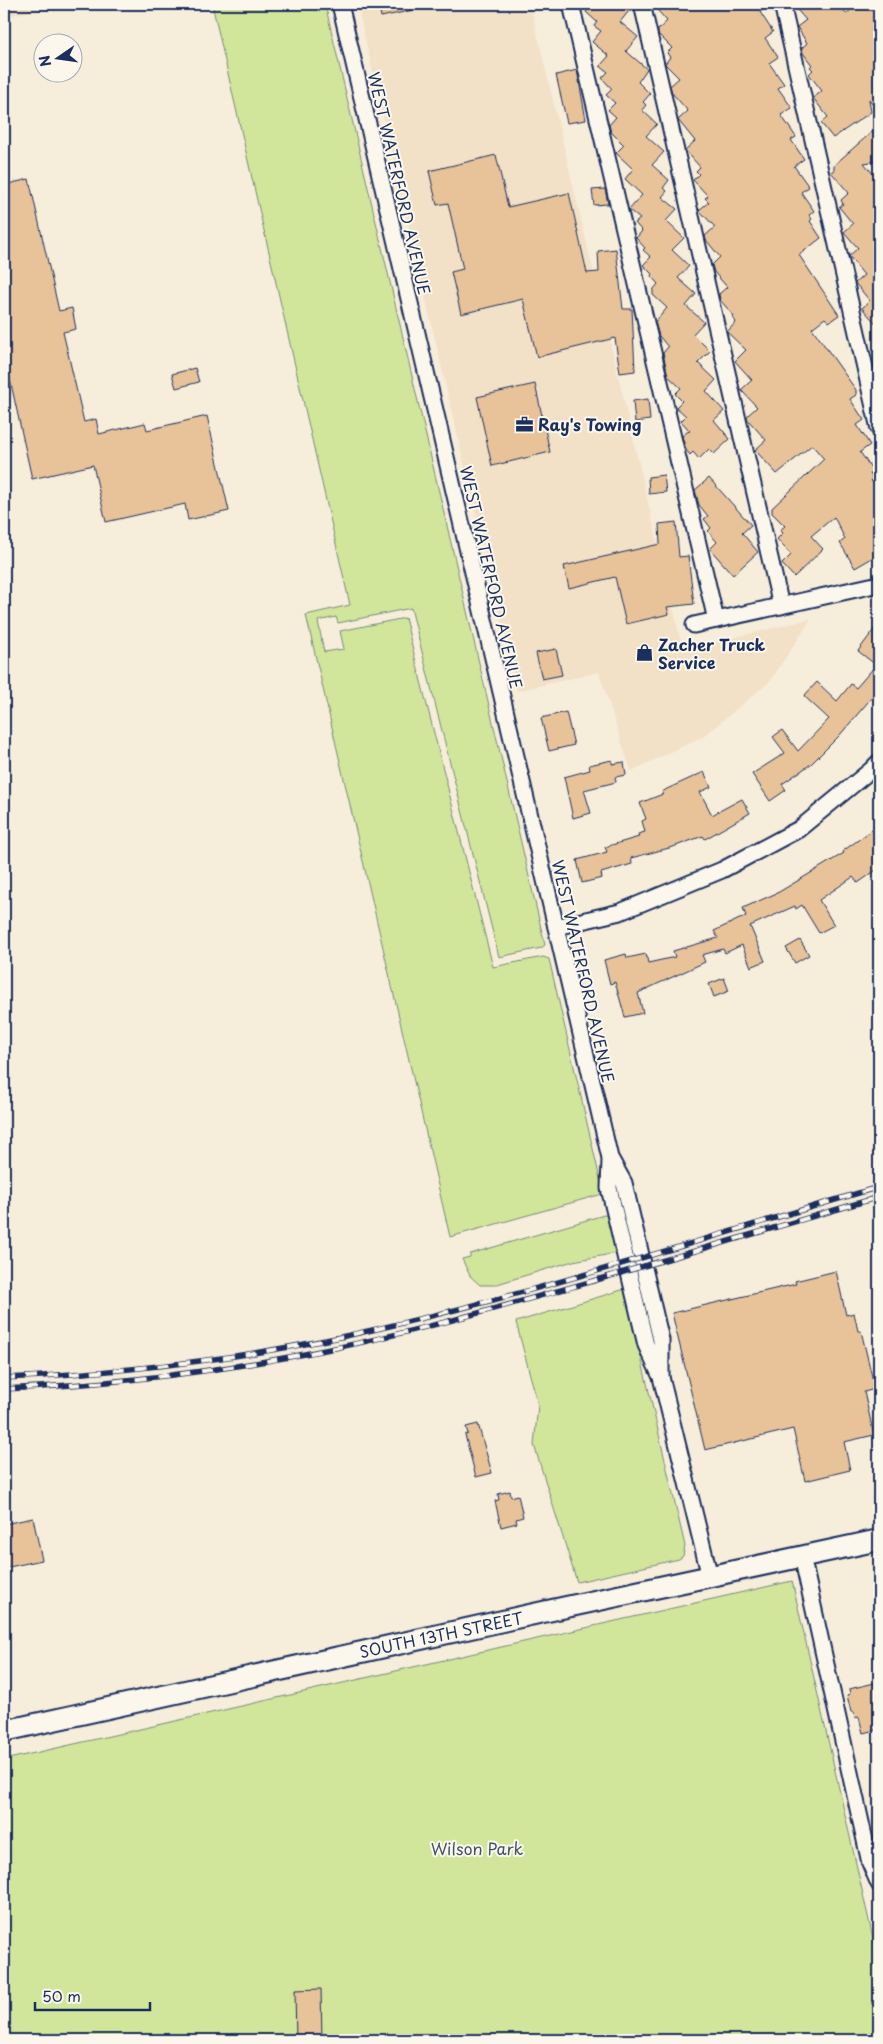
<svg xmlns="http://www.w3.org/2000/svg" width="883" height="2044" font-family="'Playpen Sans',sans-serif">
	<style>
		.built { fill: #f2e0c7 }
		.green { fill: #d1e69b; stroke: #768a7c }
		.building { fill: #e8c399; stroke: #1b2f5e }
		.lines { fill: none; stroke-linecap: round; stroke-linejoin: round }
		.street-casing { stroke: #1b2f5e; stroke-width: 19 }
		.secondary-casing { stroke: #1b2f5e; stroke-width: 24 }
		.street { stroke: #fbf7ec; stroke-width: 15 }
		.secondary { stroke: #fbf7ec; stroke-width: 20 }
		.rail-casing { stroke: #1b2f5e; stroke-width: 5.5 }
		.rail { stroke: #fbf7ec; stroke-width: 4; stroke-dasharray: 11; stroke-linecap: butt }
		.labels { text-anchor: middle; dominant-baseline: central; stroke-width: 4; stroke-linejoin: round; paint-order: stroke }
		.street-label { font-size: 16px; fill: #1b2f5e; stroke: #fbf7ec }
		.poi-label { font-size: 16px; font-weight: bold; fill: #1b2f5e; stroke: #fbf7ec; text-anchor: start }
		.park-label { font-size: 16px; fill: #3f546a; stroke: #fbf7ec }
	</style>
	<rect width="100%" height="100%" fill="#f7eddb"/>
	<filter id="ink" filterUnits="userSpaceOnUse"><feTurbulence type="fractalNoise" baseFrequency=".02" numOctaves="2"/><feDisplacementMap in="SourceGraphic" scale="10" xChannelSelector="R" yChannelSelector="G"/><feConvolveMatrix kernelMatrix="1 2 1 2 8 2 1 2 1" color-interpolation-filters="sRGB"/></filter>
	<g filter="url(#ink)">
		<!-- built -->
		<g class="built">
			<path d="M4 4H61L4 17Z"/>
			<path d="M357 4H530L683 650 811 619 770 681 704 736 631 771 599 672 517 691Z"/>
		</g>
		<!-- green -->
		<g class="green">
			<path d="M212 4H325L545 945 541 948 499 957 411 608 338 623 336 617 318 621 324 652 344 649 340 631 405 618 493 967 543 957 549 959 603 1192 599 1195 450 1237 306 615 350 605Z"/>
			<path d="M604 1215 608 1216 617 1253 573 1261 494 1285H480L470 1276 462 1259 470 1257V1254Z"/>
			<path d="M625 1289 685 1546 683 1556 679 1559 577 1582 534 1445 538 1405 516 1322Z"/>
			<path d="M792 1581 879 1965V2040H4V1760Z"/>
		</g>
		<!-- building -->
		<g class="building">
			<path d="M379 4H417L418 9 381 17Z"/>
			<path d="M593 4H633V6L620 22 638 37 626 51 647 69 638 82 650 94 643 102 646 105 642 110 657 124 646 136 664 152 652 165 669 180 663 188 667 191 662 197 677 209 666 221 684 238 672 250 689 266 678 278 696 294 686 306 704 322 693 334 710 351 698 363 716 380 706 391 724 411 714 420 730 439 714 454 709 449 699 459 693 452 690 455 686 450 682 436 687 432 690 431 681 421 686 416 676 407 682 401 675 394 681 388 668 376 663 353 668 347 659 336 655 322 667 308 653 295V290L658 284 651 276 652 274 643 265 651 257 643 250 645 248 636 238 642 231 635 223 640 219 629 210 642 195 625 179 633 169 616 153 624 145 611 132 609 125 616 117 608 110 615 103 606 95 612 89 602 78 608 72 600 66 609 56 592 42 601 31 594 26 597 22 586 12Z"/>
			<path d="M652 4H772L760 12 773 32 765 38 778 57 769 63 784 84 778 88 792 108 781 115 796 137 791 140 804 159 794 166 809 187 801 192 814 211 809 215 812 219 810 221 821 238 799 255 839 315 829 322 825 318 812 328 856 390V395L850 399 864 420 857 425 870 445 860 452 874 472 870 474 873 478 871 480 879 492V554L855 568 840 543 845 539 834 517 811 536 823 549 794 577 782 564 791 555 777 539 783 533 780 530 785 526 772 513V508L824 459 812 445 777 474 755 450 766 440 748 420 747 416 757 407 741 390 752 380 735 361 746 350 727 332 736 322 733 318 734 316 720 300 719 294 727 287 714 272 712 265 720 257 706 240 705 236 715 227 699 210 709 202 705 198 708 196 693 180 699 174 696 171 700 167 685 150 695 141 678 120 688 111 672 93 670 86 679 78 665 64 670 57 667 53 672 48 658 34V30L667 21Z"/>
			<path d="M792 4H839L846 14 858 4H879V112L869 99 871 112 833 138 821 123 828 117 813 98 822 91 809 74 813 70 810 67 812 65 803 53 802 48 807 43 797 27 806 20Z"/>
			<path d="M577 70 586 120 567 123 556 75Z"/>
			<path d="M873 131 877 161 864 163 879 181V327L862 308 870 301 855 283 864 275 849 256 858 248 844 232 853 224 839 207 843 204 841 200 849 193 831 172 834 170V165Z"/>
			<path d="M496 155 508 207 569 193 587 273 599 272 598 251 616 249 623 309H632L635 371 620 373 615 338 537 357 523 299 461 314 451 272 463 269 448 203 437 205 429 171Z"/>
			<path d="M29 179 59 311 72 308 76 329 63 332 84 422 96 419 99 434 145 423 147 430 207 416 229 511 188 520 185 504 106 522 93 465 32 479 4 352V185Z"/>
			<path d="M605 189 608 204 594 205 592 190Z"/>
			<path d="M195 368 199 382 176 388 172 374Z"/>
			<path d="M535 384 550 452 492 466 477 397Z"/>
			<path d="M648 399 650 420 635 422 633 401Z"/>
			<path d="M664 475 666 492 649 494 648 477Z"/>
			<path d="M709 478 751 525 742 533 758 552 733 575 710 549 717 542 708 531 711 528 704 519 708 516 699 505 695 490Z"/>
			<path d="M676 522 679 557 688 556 694 604 667 607 669 614 626 624 615 577 569 588 564 566 660 544 659 524Z"/>
			<path d="M879 623V689L839 736 811 764 782 784 786 790 770 801 752 774 785 753 773 737 782 730 798 751 829 719 804 696 817 682 837 701 851 684 856 688 876 665 858 651Z"/>
			<path d="M556 649 562 675 542 679 536 653Z"/>
			<path d="M566 712 574 745 549 751 541 718Z"/>
			<path d="M612 760V764L624 762 626 775 615 777 616 782 584 790 591 813 573 818 564 777 590 770 589 765Z"/>
			<path d="M704 772 711 787 700 792 712 815 742 799 750 813 705 839 703 836 673 847 631 858 632 864 601 873 602 878 582 883 577 860 607 852 605 847 639 837 638 834 645 832 642 821 646 819 640 803 663 794 662 792 667 789Z"/>
			<path d="M879 825V868L858 883 853 877 819 900 834 925 819 933 802 905 796 909 795 906 750 926 765 961 751 967 742 945 725 953 723 949 702 955 705 962 638 993 643 1013 625 1017 615 982 610 984 604 960 626 954 627 958 646 954 648 963 675 957 673 951 718 938 714 931 746 916 743 908 779 892 844 853 843 851Z"/>
			<path d="M800 940 809 955 795 963 786 948Z"/>
			<path d="M724 978 729 991 714 997 709 984Z"/>
			<path d="M836 1271 846 1315 854 1313 858 1331H861L875 1389 864 1392 874 1435 844 1442 850 1470 805 1481 793 1429 705 1450 672 1313 796 1284 795 1281Z"/>
			<path d="M478 1424 492 1473 476 1477 465 1435 468 1434 466 1427Z"/>
			<path d="M510 1491 511 1497 518 1495 523 1517 516 1519 517 1523 501 1527 495 1501 499 1500 498 1494Z"/>
			<path d="M33 1518 42 1560 4 1568V1524Z"/>
			<path d="M879 1682V1729L863 1733 859 1717 855 1718 854 1712H851L847 1695 850 1694 849 1689Z"/>
			<path d="M321 1989 322 2040H296L295 1990Z"/>
		</g>
		<g class="lines">
			<defs>
				<g id="street">
					<path d="M340 4 610 1158 624 1183 661 1340V1377"/>
					<path d="M571 4 716 620"/>
					<path d="M642 4 781 606"/>
					<path d="M782 4 879 429"/>
					<path d="M694 625 879 584"/>
					<path d="M556 927 620 912 722 870 799 829 871 770 879 762"/>
					<path d="M610 1160 609 1188 646 1345 661 1377 710 1577"/>
					<path d="M802 1556 870 1863 879 1884"/>
				</g>
				<path id="secondary" d="M4 1731 543 1612 879 1540"/>
			</defs>
			<!-- street casing -->
			<use href="#street" class="street-casing"/>
			<!-- secondary casing -->
			<use href="#secondary" class="secondary-casing"/>
			<!-- street -->
			<use href="#street" class="street"/>
			<!-- secondary -->
			<use href="#secondary" class="secondary"/>
			<defs>
				<g id="rail">
					<path d="M4 1378C114 1373 223 1361 331 1339 516 1300 698 1240 879 1187"/>
					<path d="M4 1389C115 1384 226 1371 335 1348 422 1330 508 1305 593 1281 688 1253 784 1225 879 1197"/>
				</g>
			</defs>
			<!-- rail casing -->
			<use href="#rail" class="rail-casing"/>
			<!-- rail -->
			<use href="#rail" class="rail"/>
		</g>
	</g>
	<!-- icons -->
	<defs>
		<symbol id="office-bare" viewBox="-9 -9 18 18"><path d="M-6-3h4V-5.5h4V-3h4V5H-6ZM-1-4.5V-3h2v-1.5ZM-6 0V1H6V0Z" fill="#1b2f5e" stroke="#fbf7ec" stroke-width="2.5" paint-order="stroke"/></symbol>
		<symbol id="shop-bare" viewBox="-9 -9 18 18"><path d="M-5-2.5h2.3a2.7 3.5 0 0 1 5.4 0H5L5.5 6h-11ZM-1.5-2.5h3a1.5 2.3 0 0 0-3 0Z" fill="#1b2f5e" stroke="#fbf7ec" stroke-width="2.5" paint-order="stroke"/></symbol>
	</defs>
	<g fill-rule="evenodd">
		<use href="#office-bare" x="512" y="412" width="25" height="25"/>
		<use href="#shop-bare" x="632" y="640" width="25" height="25"/>
	</g>
	<g class="labels">
		<!-- street labels -->
		<g class="street-label">
			<text transform="translate(400 183) rotate(77)">WEST WATERFORD AVENUE</text>
			<text transform="translate(492 577) rotate(77)">WEST WATERFORD AVENUE</text>
			<text transform="translate(584 971) rotate(77)">WEST WATERFORD AVENUE</text>
			<text transform="translate(441 1634) rotate(-12)">SOUTH 13TH STREET</text>
		</g>
		<!-- poi labels -->
		<g class="poi-label">
			<text x="538" y="424">Ray's Towing</text>
			<text x="658" y="644">Zacher Truck<tspan x="658" dy="18">Service</tspan></text>
		</g>
		<!-- park labels -->
		<g class="park-label">
			<text x="477" y="1848">Wilson Park</text>
		</g>
	</g>
	<!-- margin -->
	<rect width="883" height="2044" fill="none" stroke="#fbf7ec" stroke-width="20"/>
	<rect x="10" y="10" width="863" height="2024" fill="none" stroke="#1b2f5e" stroke-width="2" filter="url(#ink)"/>
	<!-- north arrow -->
	<g transform="translate(58 58) rotate(257)"><circle r="24" fill="#fbf7ec" stroke="#a1a7b3"/>
	<path d="M0-4L9 19L0 12L-9 19Z" fill="#1b2f5e"/>
	<text y="-8" font-size="14" font-weight="bold" text-anchor="middle" fill="#1b2f5e">N</text>
	</g>
	<!-- scale -->
	<path d="M35 2002v8h115v-8" fill="none" stroke="#1b2f5e" stroke-width="2.5"/>
	<text x="42" y="2002" font-size="15" fill="#1b2f5e" stroke="#fbf7ec" stroke-width="4" paint-order="stroke">50 m</text>
</svg>
